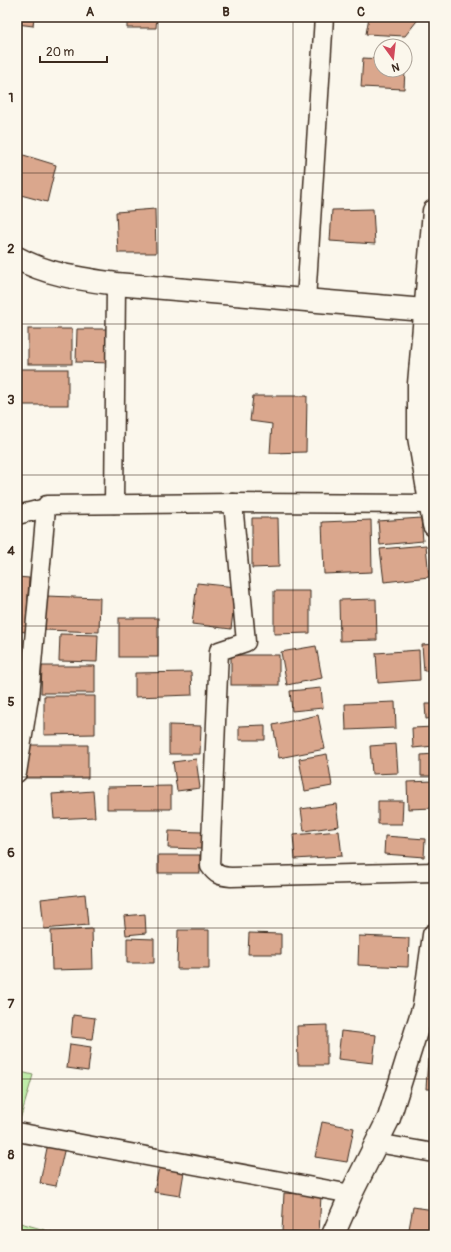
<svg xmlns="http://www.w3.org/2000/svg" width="451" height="1252" font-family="Pangolin,sans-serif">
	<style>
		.green { fill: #bfeca9; stroke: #7d8b64 }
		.building { fill: #daa78d; stroke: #3b2a1e }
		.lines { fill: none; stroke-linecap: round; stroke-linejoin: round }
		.minor-casing { stroke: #3b2a1e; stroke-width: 21 }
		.tertiary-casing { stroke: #3b2a1e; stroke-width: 25 }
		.secondary-casing { stroke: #3b2a1e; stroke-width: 25 }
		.minor { stroke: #fbf7ec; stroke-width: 18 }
		.tertiary { stroke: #fbf7ec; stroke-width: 22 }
		.secondary { stroke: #fbf7ec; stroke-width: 22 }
		.grid { fill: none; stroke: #3b2a1e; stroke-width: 1; stroke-opacity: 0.55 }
		.neatline { fill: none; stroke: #3b2a1e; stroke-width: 1.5 }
		.grid-label { font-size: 13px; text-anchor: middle; font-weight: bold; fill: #3b2a1e }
	</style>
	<rect width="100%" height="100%" fill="#fbf7ec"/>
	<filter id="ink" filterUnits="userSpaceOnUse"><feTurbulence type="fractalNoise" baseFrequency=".025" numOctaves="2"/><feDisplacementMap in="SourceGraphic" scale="8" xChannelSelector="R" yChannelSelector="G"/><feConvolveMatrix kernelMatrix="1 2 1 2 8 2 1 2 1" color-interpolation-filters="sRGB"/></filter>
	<g filter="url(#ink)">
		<!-- green -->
		<g class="green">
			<path d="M17 1071 33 1075 17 1130Z"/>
			<path d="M17 1222 62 1235H17Z"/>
		</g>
		<!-- building -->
		<g class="building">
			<path d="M17 17H34L33 26 17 24Z"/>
			<path d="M127 17H157L156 28H127Z"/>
			<path d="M369 17H420L405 36 366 34Z"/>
			<path d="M363 58 381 59V70H405L404 89 361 87Z"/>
			<path d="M17 153 56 165 47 202 17 194Z"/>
			<path d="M155 209 156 253H118L116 212Z"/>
			<path d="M373 209 375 244 330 241 332 210Z"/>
			<rect x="28" y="329" width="44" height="35"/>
			<path d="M77 329H113L112 363 76 362Z"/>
			<path d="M432 354H434V384H431Z"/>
			<rect x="19" y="369" width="49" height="36"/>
			<path d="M253 396H307L306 452 270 453 272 424 250 421Z"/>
			<path d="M252 518H278L279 567 252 568Z"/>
			<path d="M421 518 423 541 380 545 378 521Z"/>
			<path d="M371 520 372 572 324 574 322 522Z"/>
			<path d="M426 545 429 577 384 582 380 549Z"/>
			<path d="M17 577 29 578 26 632 17 631Z"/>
			<path d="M197 583 236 587 231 629 192 624Z"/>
			<path d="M274 591H310V633L274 634Z"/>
			<path d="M46 596 100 598 99 632 45 630Z"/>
			<path d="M376 599 377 640 340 641 339 600Z"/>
			<rect x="119" y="618" width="39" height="39"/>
			<path d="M60 634 98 635 97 662 59 661Z"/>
			<path d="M434 644V670L424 671 422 645Z"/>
			<path d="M316 646 322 678 287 685 281 652Z"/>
			<path d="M419 650 420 680 378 683 376 653Z"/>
			<rect x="231" y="655" width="48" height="30"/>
			<path d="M42 666H95V693H41Z"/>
			<path d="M191 672 192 695 135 697V673Z"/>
			<path d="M321 688 323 708 292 711 290 691Z"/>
			<path d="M44 696H95V734L44 735Z"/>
			<path d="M395 702 396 728 346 730 345 704Z"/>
			<path d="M425 704H434V718L426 719Z"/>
			<path d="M318 715 325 749 279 758 273 725Z"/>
			<path d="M169 725 201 726 200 754H169Z"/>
			<path d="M265 725V740H239V726Z"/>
			<path d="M434 727V746L413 748 412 728Z"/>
			<path d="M396 744 398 773 372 774 370 746Z"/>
			<path d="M27 745H88V778H26Z"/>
			<path d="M327 754 332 786 305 791 299 759Z"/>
			<path d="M434 754V776H421V755Z"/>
			<path d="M196 759 200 788 177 791 173 762Z"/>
			<path d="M434 781V808L408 809 407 782Z"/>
			<path d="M171 786V809H107V787Z"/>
			<path d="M93 791 95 817 54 819 52 794Z"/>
			<path d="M378 801H403L402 824H378Z"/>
			<path d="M336 804 339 826 304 831 301 809Z"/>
			<path d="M169 831 202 832 201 849 168 848Z"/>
			<path d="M339 831 342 856 295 859 293 835Z"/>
			<path d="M385 836 425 839 424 857 384 854Z"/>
			<rect x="158" y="855" width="42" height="18"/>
			<path d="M85 894 88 925 44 929 41 899Z"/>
			<path d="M145 914 146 933 126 935 124 916Z"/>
			<path d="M92 929 93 969 52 970 51 931Z"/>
			<path d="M178 930H209V969H177Z"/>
			<path d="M249 933 281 934V954H248Z"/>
			<path d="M359 936 409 938 408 967 358 965Z"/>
			<path d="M127 938 154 939V963H127Z"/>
			<path d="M73 1015 95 1018 92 1039 71 1037Z"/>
			<path d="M327 1025V1065H298L297 1026Z"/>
			<path d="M341 1031 376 1035 373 1063 338 1059Z"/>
			<path d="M70 1044 91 1047 88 1071 67 1068Z"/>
			<path d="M428 1059 434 1060V1089H426Z"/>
			<path d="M322 1122 354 1128 347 1162 315 1157Z"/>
			<path d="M48 1143 65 1147 56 1186 40 1183Z"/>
			<path d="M159 1167 184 1172 180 1196 154 1192Z"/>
			<path d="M432 1168H434V1195L429 1194Z"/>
			<path d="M284 1193 321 1195 319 1234 282 1232Z"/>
			<path d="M413 1207 434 1210V1233L409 1229Z"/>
		</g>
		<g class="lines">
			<defs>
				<g id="minor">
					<path d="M306 300 324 17"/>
					<path d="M233 503 246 642 219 651 210 866C216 875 220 876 231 877L434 872"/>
					<path d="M114 504 116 284"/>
					<path d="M17 515 46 508 47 505 233 503 434 504"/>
					<path d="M17 773 29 697 46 508"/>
					<path d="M17 1132 351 1194"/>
					<path d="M377 1143 434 1153"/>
				</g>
				<path id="tertiary" d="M17 258C48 275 82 279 116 284L424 310"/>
				<g id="secondary">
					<path d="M434 211 419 384V437L434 525"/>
					<path d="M333 1235 351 1194 389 1118 424 1006 434 935"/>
				</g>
			</defs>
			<!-- minor casing -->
			<use href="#minor" class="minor-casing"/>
			<!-- tertiary casing -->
			<use href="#tertiary" class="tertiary-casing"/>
			<!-- secondary casing -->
			<use href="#secondary" class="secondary-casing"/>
			<!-- minor -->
			<use href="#minor" class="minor"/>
			<!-- tertiary -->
			<use href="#tertiary" class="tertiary"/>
			<!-- secondary -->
			<use href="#secondary" class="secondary"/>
		</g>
	</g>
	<!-- grid -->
	<path class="grid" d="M158 17V1235M293 17V1235M17 173H434M17 324H434M17 475H434M17 626H434M17 777H434M17 928H434M17 1079H434"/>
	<!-- margin -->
	<rect width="451" height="1252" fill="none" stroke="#fbf7ec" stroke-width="44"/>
	<!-- north arrow -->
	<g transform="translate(393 58) rotate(165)"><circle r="19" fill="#fbf7ec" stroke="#aea59a"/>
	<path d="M0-3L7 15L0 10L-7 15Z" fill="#d1495b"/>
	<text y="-6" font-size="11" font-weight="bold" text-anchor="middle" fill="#3b2a1e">N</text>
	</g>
	<!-- scale -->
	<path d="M40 56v6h67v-6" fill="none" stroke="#3b2a1e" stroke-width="2"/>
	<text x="46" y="56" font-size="12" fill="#3b2a1e" stroke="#fbf7ec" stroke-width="3" paint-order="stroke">20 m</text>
	<rect x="22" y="22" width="407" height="1208" class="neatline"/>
	<g class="grid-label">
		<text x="90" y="16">A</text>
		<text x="226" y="16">B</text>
		<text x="361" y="16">C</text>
		<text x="11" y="102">1</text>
		<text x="11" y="253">2</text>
		<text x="11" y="404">3</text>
		<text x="11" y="555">4</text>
		<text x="11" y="706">5</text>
		<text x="11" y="857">6</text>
		<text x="11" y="1008">7</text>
		<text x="11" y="1159">8</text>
	</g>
</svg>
